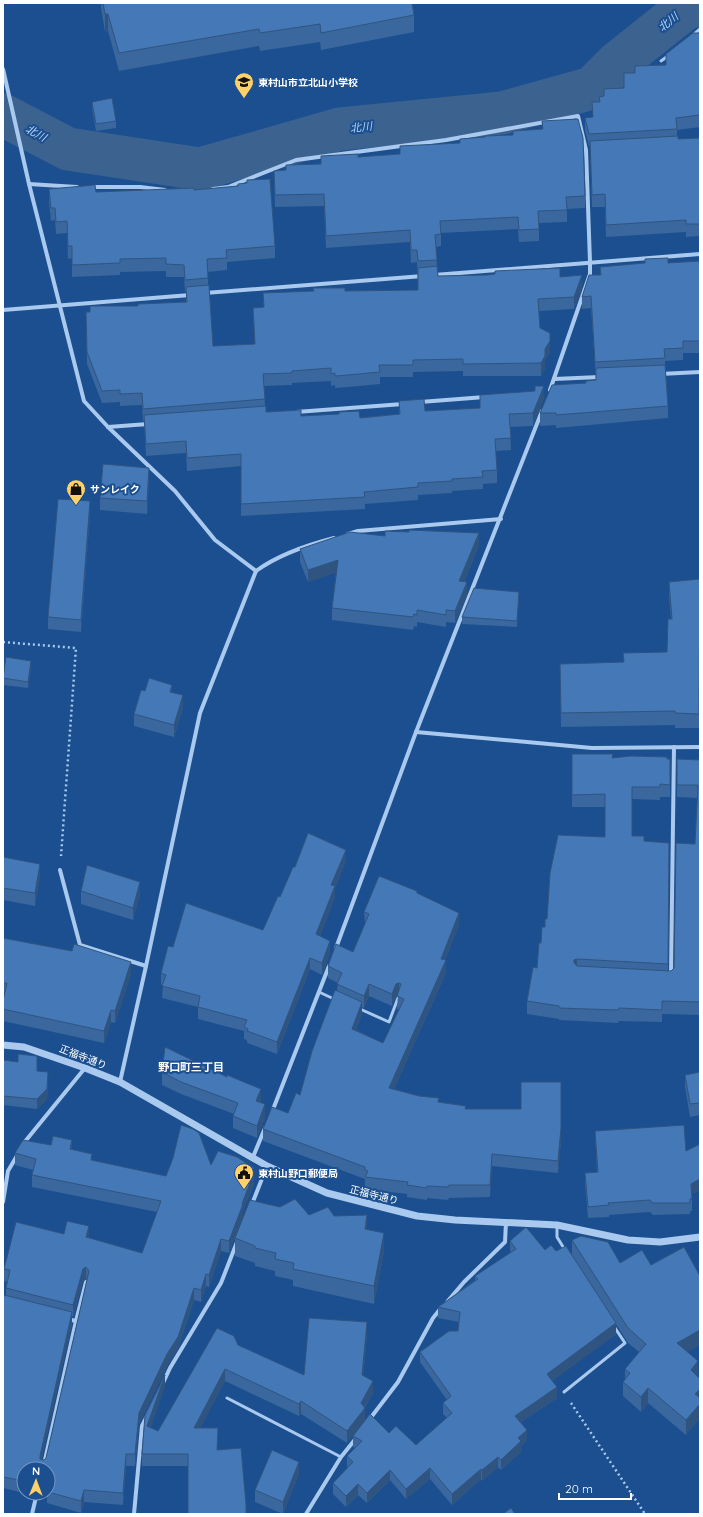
<svg xmlns="http://www.w3.org/2000/svg" width="703" height="1517" font-family="Quicksand,'Noto Sans JP',sans-serif">
	<style>
		.lines { fill: none; stroke-linecap: round; stroke-linejoin: round }
		.river { stroke: #3c6290; stroke-width: 43 }
		.path { stroke: #a9c9ee; stroke-width: 2.5; stroke-dasharray: 2 3; stroke-linecap: butt }
		.service { stroke: #a9c9ee; stroke-width: 3 }
		.minor { stroke: #a9c9ee; stroke-width: 4 }
		.tertiary { stroke: #a9c9ee; stroke-width: 7 }
		.wall { fill: #3a679d; fill-rule: evenodd }
		.shaded-wall { fill: #305480 }
		.building { fill: #4478b7; stroke: #305480 }
		.labels { text-anchor: middle; dominant-baseline: central; stroke-width: 4; stroke-linejoin: round; paint-order: stroke }
		.poi-label { font-size: 10px; font-weight: bold; fill: #fff; stroke: #1b4f8f; text-anchor: start }
		.street-label { font-size: 10px; fill: #fff; stroke: #1b4f8f }
		.water-label { font-size: 11px; font-style: italic; fill: #b5d3f5; stroke: #1b4f8f }
		.neighbourhood-label { font-size: 11px; font-weight: bold; fill: #fff; stroke: #1b4f8f }
	</style>
	<rect width="100%" height="100%" fill="#1b4f8f"/>
	<g class="lines">
		<!-- river -->
		<path class="river" d="M3 115 68 149 200 169 340 129 502 113 592 88 618 62 686 8 700 5"/>
		<!-- path -->
		<g class="path">
			<path d="M3 642 76 648 61 856"/>
			<path d="M571 1403 645 1514"/>
		</g>
		<!-- service -->
		<g class="service">
			<path d="M692 36 700 29"/>
			<path d="M661 61 668 56"/>
			<path d="M319 992 334 999"/>
			<path d="M360 1009 389 1022 398 998"/>
			<path d="M557 1226V1237L565 1250"/>
			<path d="M564 1392 625 1343 613 1325"/>
			<path d="M227 1398 341 1457"/>
		</g>
		<!-- minor -->
		<g class="minor">
			<path d="M3 69 29 184 84 401 108 427 175 491 215 540 256 571"/>
			<path d="M29 184 77 187"/>
			<path d="M92 187H140L165 190"/>
			<path d="M213 189 228 187 296 160 446 140 578 116 586 150 590 262V274L550 390"/>
			<path d="M434 275 700 254"/>
			<path d="M205 293 423 276"/>
			<path d="M3 310 190 295"/>
			<path d="M660 374 700 372"/>
			<path d="M554 379 600 377"/>
			<path d="M420 402 485 397"/>
			<path d="M296 412 403 404"/>
			<path d="M108 427 148 424"/>
			<path d="M348 534 358 531 501 519"/>
			<path d="M416 732 592 748 700 747"/>
			<path d="M60 870 80 945 146 966"/>
			<path d="M336 948 416 732 542 411"/>
			<path d="M671 975 674 747"/>
			<path d="M120 1082 146 966 200 713 256 571C278 555 307 545 334 538"/>
			<path d="M272 1112 329 966"/>
			<path d="M23 1144 85 1068"/>
			<path d="M253 1157 265 1128"/>
			<path d="M3 1202 8 1171 18 1154"/>
			<path d="M252 1204 267 1166"/>
			<path d="M447 1302 464 1282 505 1242 506 1222"/>
			<path d="M76 1321 86 1282"/>
			<path d="M163 1383 170 1368 221 1283 237 1242"/>
			<path d="M369 1420 398 1382 433 1318 441 1308"/>
			<path d="M43 1469 76 1321 67 1319"/>
			<path d="M32 1514 37 1493"/>
			<path d="M134 1514 142 1426 147 1416"/>
			<path d="M306 1514 341 1457 357 1437"/>
		</g>
		<!-- tertiary -->
		<path class="tertiary" d="M3 1045 24 1047 85 1068 120 1082 267 1166 327 1193 417 1216 455 1220 557 1225 628 1240 660 1242 700 1237"/>
	</g>
	<!-- wall -->
	<g class="wall">
		<path d="M101 3H412L414 15V32L321 50 320 42 260 51 259 46 119 71 108 31 105 32 101 8Z"/>
		<path d="M700 33V127L677 130V136L678 139 700 138V236L686 237V232L606 237 605 207H592L590 146H589L585 130V118L593 117 592 102H599V97L604 96V89L624 88V73H635L666 65Z"/>
		<path d="M92 102 116 121V128L96 131 92 108Z"/>
		<path d="M542 121 585 196V208L567 209V222L539 223V241L519 242 518 229 441 233V246L436 247 437 266 438 276 560 277 582 288 574 309 539 311 540 328 550 353 545 360V368L541 376H463V371L413 372V377H380V384L348 387 335 388V385L331 386V381L292 383V385L264 386 265 406 266 412 301 416 360 418 399 414V401L425 411 480 408 544 398 533 426 510 427 511 450 495 451 497 470V483L483 484V489L452 491V493L418 495V500L365 504V509L241 516V466L187 471 186 453 146 456 144 421H143L142 405 120 406V402L102 403 87 364 86 312H90L138 306 186 302V292H185L184 277H166V271L120 272V275L72 277V258L68 259 67 233 56 234 55 220 51 221 49 202V189L96 192 194 190 238 186V184L275 246V258L227 262V270L208 272V285L213 346 255 344 253 308 264 307 263 293 345 291 418 290 417 262 411 263 410 242 326 248 324 206 275 207 274 171 286 170 321 164V156L358 157 400 154 460 143 513 135 542 129Z"/>
		<path d="M700 261V353H683V360L665 361 668 406V418L556 428V425L540 426V413L586 383 596 380 591 308 582 309V297L600 275V267Z"/>
		<path d="M149 480 147 514 100 510V498Z"/>
		<path d="M90 514 81 632 48 629V617Z"/>
		<path d="M385 536 479 545 464 582 467 594 455 623 446 622V627L417 622V627L414 626 413 630 332 620V608L336 572 308 582 300 562V549Z"/>
		<path d="M700 579 699 728H675V725L561 727 560 678 623 662 667 652 671 619 669 596V582Z"/>
		<path d="M519 598 517 627 462 624V617Z"/>
		<path d="M31 667 28 688 3 685V678Z"/>
		<path d="M145 691 172 692 183 708 174 737 134 726V714Z"/>
		<path d="M572 754 613 758 670 759V797H660V800L632 799V836L644 841 669 843 668 971H671L674 968 695 844 698 798 677 797V759L700 760V1015L662 1014V1022L619 1021 618 1023 559 1020V1019L527 1014V1001L537 968 541 943 547 919 605 837V807H572Z"/>
		<path d="M3 857 40 876 35 906 3 900Z"/>
		<path d="M346 861 335 888V897L320 936 330 953 322 975 310 969 277 1054 247 1043V1040L244 1039V1031L198 1019V1007L162 998 163 985H161V973L173 947 263 930 295 867Z"/>
		<path d="M81 891 140 894 133 920 81 904Z"/>
		<path d="M417 893 459 925 445 960 446 973 394 1089 439 1102 466 1109 561 1141 558 1173 492 1166 490 1197 449 1198 448 1200 427 1198V1200L407 1197V1194L365 1189V1179L263 1141V1129L288 1113 300 1095 337 991 338 983 328 978V966L353 952 365 925 364 912ZM398 995 397 1009H399L383 1043 356 1030 362 1014V1007L364 1008 369 996 392 1006 396 996Z"/>
		<path d="M3 938 131 974 115 1023 111 1022 104 1043 3 1021V1001L4 995H3Z"/>
		<path d="M3 1060 37 1071 48 1081 47 1099 37 1109 3 1105Z"/>
		<path d="M162 1072 261 1101 260 1103 265 1117 257 1138 233 1128V1116L234 1114 181 1094 162 1085Z"/>
		<path d="M700 1072V1115L690 1117 685 1087V1075Z"/>
		<path d="M595 1131 686 1151 692 1195V1211H690V1214L653 1215 650 1212 609 1215V1217L588 1218 585 1184V1173L597 1172Z"/>
		<path d="M72 1150 92 1160 166 1176 211 1165 254 1168V1184L243 1211V1216L229 1253 221 1251 209 1287 206 1286 201 1302 194 1300 178 1348 167 1366 139 1424 135 1466H126L123 1505 84 1502 81 1513 47 1503V1497L40 1496V1493H48V1469H24V1493L3 1488V1299L6 1295V1288L7 1282 4 1281V1269L64 1234 89 1238 142 1253 157 1212 32 1187V1175L33 1170 15 1165V1153ZM86 1279 87 1280 46 1458 44 1460H41L72 1324V1316L73 1317 83 1281Z"/>
		<path d="M309 1215 334 1216 367 1230 384 1251 374 1304 293 1286V1280L275 1276V1271L255 1266V1263L235 1256V1238Z"/>
		<path d="M572 1240 620 1263 651 1265 700 1276V1345L687 1352 698 1376 686 1435 648 1403 641 1412 623 1396V1382L625 1379V1369L639 1352 628 1343 616 1324V1334L552 1381 557 1398 521 1422 527 1440 521 1446V1452L501 1470 498 1467 482 1481 481 1479 452 1505 430 1479 406 1499 390 1480 367 1503 358 1495 346 1507 333 1494V1483L348 1468 347 1467V1456L355 1448 353 1447V1436L389 1433 416 1445 447 1418 443 1414V1403L447 1400 420 1362V1352L458 1331 459 1322 438 1318V1307L475 1280V1276L511 1252 510 1251V1241L545 1250 556 1251 572 1255Z"/>
		<path d="M367 1335 363 1375 373 1393 365 1408V1420L347 1443 301 1414 299 1416 225 1381 200 1428 188 1466H142V1454L165 1387 151 1428 158 1431 238 1345 304 1375Z"/>
		<path d="M299 1474 283 1514 255 1502V1490Z"/>
	</g>
	<!-- shaded-wall -->
	<g class="shaded-wall">
		<path d="M105 14H108V31L105 32Z"/>
		<path d="M582 275V288L574 309V297Z"/>
		<path d="M550 341V353L545 360V368L541 376V363L545 349Z"/>
		<path d="M544 386V398L533 426V413Z"/>
		<path d="M149 468V480L147 514V501Z"/>
		<path d="M90 501V514L81 632V620Z"/>
		<path d="M479 533V545L459 594V581Z"/>
		<path d="M338 560V572L308 582V570Z"/>
		<path d="M467 582V594L455 623V611Z"/>
		<path d="M519 592V598L517 627V621Z"/>
		<path d="M31 661V667L28 688V682Z"/>
		<path d="M172 685V697L170 692Z"/>
		<path d="M183 695V708L174 737V725Z"/>
		<path d="M346 850V861L335 888V897L316 946V934L331 885Z"/>
		<path d="M40 864V876L35 906V893Z"/>
		<path d="M140 882V894L133 920V908Z"/>
		<path d="M459 913V925L443 965 446 960V973L389 1100V1088L441 959Z"/>
		<path d="M330 941V953L322 975V963Z"/>
		<path d="M310 958V969L277 1054V1042Z"/>
		<path d="M577 959V972L574 963V960Z"/>
		<path d="M131 962V974L115 1023V1011Z"/>
		<path d="M399 983V995L396 996 392 1006V994L396 984Z"/>
		<path d="M369 984V996L364 1008V996Z"/>
		<path d="M362 1002V1014L352 1041V1029Z"/>
		<path d="M111 1010V1022L104 1043V1031Z"/>
		<path d="M48 1072V1081L47 1099 37 1109V1099Z"/>
		<path d="M561 1082V1141L558 1173V1161Z"/>
		<path d="M261 1089V1101L256 1113V1101Z"/>
		<path d="M265 1104V1117L257 1138V1126Z"/>
		<path d="M72 1140V1152L70 1149Z"/>
		<path d="M492 1154V1166L490 1197V1185Z"/>
		<path d="M254 1168V1184L243 1211V1216L229 1253V1241Z"/>
		<path d="M700 1179V1191L691 1195V1184Z"/>
		<path d="M367 1215V1233L365 1229Z"/>
		<path d="M89 1226V1238L86 1249V1237Z"/>
		<path d="M384 1233V1251L374 1304V1286Z"/>
		<path d="M221 1239V1251L209 1287V1275Z"/>
		<path d="M86 1267V1279L83 1281 73 1317V1305L83 1269Z"/>
		<path d="M206 1274V1286L201 1302V1290Z"/>
		<path d="M194 1288V1300L178 1348 167 1366 139 1424 135 1466V1454L139 1413Z"/>
		<path d="M72 1312V1324L40 1468V1456Z"/>
		<path d="M367 1322V1335L362 1387V1375Z"/>
		<path d="M616 1323V1334L547 1385V1374Z"/>
		<path d="M700 1330V1345L677 1358V1343Z"/>
		<path d="M698 1361V1376L691 1385V1370Z"/>
		<path d="M225 1369V1381L194 1440V1428Z"/>
		<path d="M165 1375V1387L147 1439V1426Z"/>
		<path d="M373 1381V1393L365 1408V1420L347 1443V1431L361 1403Z"/>
		<path d="M557 1387V1398L515 1426V1416Z"/>
		<path d="M648 1388V1403L641 1412V1397Z"/>
		<path d="M700 1389V1403L695 1394Z"/>
		<path d="M301 1401V1414L299 1416V1404Z"/>
		<path d="M700 1404V1419L686 1435V1420Z"/>
		<path d="M527 1430V1440L521 1446V1452L501 1470V1460L518 1438Z"/>
		<path d="M126 1454V1466L123 1505V1493Z"/>
		<path d="M498 1457V1467L482 1481V1470Z"/>
		<path d="M299 1462V1474L283 1514V1502Z"/>
		<path d="M430 1468V1479L406 1499V1489Z"/>
		<path d="M481 1469V1479L452 1505V1494Z"/>
		<path d="M390 1470V1480L367 1503V1493Z"/>
		<path d="M358 1484V1495L346 1507V1496Z"/>
		<path d="M84 1490V1502L81 1513V1501Z"/>
	</g>
	<!-- building -->
	<g class="building">
		<path d="M103 3H412L414 15 321 33 320 24 260 33 259 29 119 53 108 14H105Z"/>
		<path d="M693 33H700V115L676 118 677 129 589 134 585 118 593 117 592 102H600L599 97 604 96V89L624 88V73H635V66L666 65V54Z"/>
		<path d="M112 98 116 121 96 124 92 102Z"/>
		<path d="M578 119 583 138 585 196 566 197 567 210 538 211 539 229 519 230 518 217 440 221 441 234 435 235 437 260 418 261 417 250H411L410 230 326 236 324 194 275 195 274 171 286 170V165L321 164V156L358 154V157L400 154V146L460 143V139L485 137V136L513 135V131L543 129 542 121Z"/>
		<path d="M678 136V139L700 138V224H686V220L606 225 605 194 592 195 590 141Z"/>
		<path d="M270 179 275 246 226 250 227 258 207 259 208 278 185 280 184 265 166 264V258L120 259V263L72 265V246H68L67 221 56 222 55 208H51L49 189 95 185 96 192 194 188V190L238 186V184L247 183V180Z"/>
		<path d="M668 258V263L700 261V341H683V348L664 349 665 358 595 362 591 296 582 297 589 275H601L600 267 645 263V259Z"/>
		<path d="M437 266 438 276 487 275 495 274V271L560 268V277L582 275 574 297 538 299 540 328 550 333V341L545 349V356L541 363 463 364V359L413 360V365H379L380 372 348 375 335 376V373L331 374V368L292 371V373L263 374 265 399 143 409 142 393 120 394V390L102 391 87 352 86 312H90V306H138V304L187 302 186 287 209 285 213 346 255 344 253 308 264 307 263 293 314 291 313 288H345V291L418 290V268Z"/>
		<path d="M665 365 668 406 556 415V413H540L552 385 586 383V381L596 380V368Z"/>
		<path d="M535 386H544L533 413 509 414 511 438 495 439 497 470 482 471 483 477 452 479V481L418 483V487L364 492 365 497 241 504V454L187 458 186 441 146 444 144 415 266 406V412L301 410V416L339 414V412L359 411 360 418 400 414 399 401 424 399 425 411 480 408V395L535 391Z"/>
		<path d="M103 464 149 468 147 501 100 498Z"/>
		<path d="M58 499 90 501 81 620 48 617Z"/>
		<path d="M409 530 479 533 459 581 467 582 455 611 446 610V615L417 610V615L414 614 413 617 332 608 338 560 308 570 300 549 350 532 385 536V531L409 532Z"/>
		<path d="M700 579 699 714 675 713V711L561 713 560 664 624 662 623 653 667 652 668 619H672L669 582Z"/>
		<path d="M474 588 519 592 517 621 462 617Z"/>
		<path d="M6 657 31 661 28 682 3 678Z"/>
		<path d="M149 678 172 685 170 692 183 695 174 725 134 714 141 690 145 691Z"/>
		<path d="M572 754H613L612 758 631 756 667 757V759H670V785L660 784V787H632V836H644V841L669 843 668 964 577 959 574 960V963L577 966 671 971 674 968 676 843 695 844 698 785H677V759L700 760V1002L662 1001V1010L619 1008 618 1010 559 1008V1006L527 1001 533 967 537 968 539 943H541L542 927H545V919H547L550 873 558 835 605 837V794L572 795Z"/>
		<path d="M308 833 346 850 331 885 335 886 316 934 330 941 322 963 310 958 277 1042 247 1031 248 1029 244 1027 247 1020 198 1007 200 996 162 986 166 975 161 973 168 946 173 947 186 903 263 930 278 896 280 897 293 867H295Z"/>
		<path d="M3 857 40 864 35 893 3 888Z"/>
		<path d="M87 865 140 882 133 908 81 891Z"/>
		<path d="M379 876 417 891V893L459 913 441 959 446 960 389 1088 419 1096 439 1098 438 1102 466 1106 465 1109H521V1082H561V1128L558 1161 492 1154 490 1185H449L448 1187 427 1186V1188L407 1185 408 1182 365 1177 368 1171 365 1170V1167L263 1129 272 1107 288 1113 296 1093 300 1095 312 1051 335 990 362 1002 352 1029 383 1043 404 999 397 996 401 984 399 983 396 984 392 994 369 984 364 996 337 984 342 973 328 966 336 944 353 952 369 914 364 912Z"/>
		<path d="M3 938 72 951 74 944 131 962 115 1011 111 1010 104 1031 3 1009V1001L7 983H3Z"/>
		<path d="M165 1047 227 1077V1075L261 1089 256 1101 265 1104 257 1126 233 1116 238 1103 181 1082 162 1072Z"/>
		<path d="M18 1054 37 1056V1071L48 1072 47 1089 37 1099 3 1096V1060L18 1062Z"/>
		<path d="M700 1072V1103L690 1104 685 1075Z"/>
		<path d="M181 1125 193 1129 199 1133 211 1165 218 1151 237 1157 254 1168 252 1171 254 1172 242 1204H243L229 1241 221 1239 209 1275 206 1274 201 1290 194 1288 178 1337 167 1354 139 1413 135 1454H126L123 1493 84 1490 81 1501 48 1492V1469H24V1481L3 1477V1299L4 1295 72 1312 40 1456V1459L44 1460 46 1458 89 1271 86 1267 83 1269 73 1305 6 1288 10 1270 4 1269 16 1222 64 1234 67 1221 89 1226 86 1237 142 1253 161 1201 32 1175 36 1159 15 1153 23 1140 51 1145 53 1136 72 1140 70 1149 92 1154 91 1160 166 1176 173 1158Z"/>
		<path d="M684 1125 686 1151 700 1144V1179L691 1184 692 1199H690V1203H653L650 1200 608 1203 609 1205 588 1207 585 1173 598 1172 595 1131Z"/>
		<path d="M295 1199 309 1215 328 1207 334 1216 367 1215 365 1229 384 1233 374 1286 293 1269 294 1263 275 1259 276 1253 255 1248V1246L235 1238 250 1200 280 1207Z"/>
		<path d="M526 1227 545 1250 551 1245 556 1251 566 1246 616 1323 547 1374 557 1387 515 1416 527 1430 518 1438 521 1441 501 1460 498 1457 482 1470 481 1469 452 1494 430 1468 406 1489 390 1470 367 1493 358 1484 346 1496 333 1483 353 1462 347 1456 362 1441 353 1436 370 1414 389 1433 396 1426 416 1445 452 1413 443 1403 451 1396 420 1352 449 1331H458L460 1312 438 1307 478 1279 475 1276 516 1249 510 1241Z"/>
		<path d="M581 1236 608 1242 620 1263 642 1250 651 1265 684 1247 700 1276V1330L677 1343 698 1361 691 1370 700 1379V1389L695 1394 700 1398V1404L686 1420 648 1388 641 1397 623 1382 630 1373 625 1369 646 1344 628 1328 572 1240Z"/>
		<path d="M309 1318 367 1322 362 1375 373 1381 361 1403 365 1408 347 1431 301 1401 299 1404 225 1369 194 1428H218L217 1450 241 1448 246 1504V1514H188V1454H142L145 1415 165 1375 147 1426 158 1431 217 1328 234 1336 238 1345 304 1375Z"/>
		<path d="M272 1450 299 1462 283 1502 255 1490Z"/>
		<path d="M511 1508 515 1514H503Z"/>
	</g>
	<!-- icons -->
	<defs>
		<symbol id="school-pin" viewBox="-11 -11 22 30"><path d="M0 17L-7.5 6A9.5 9.5 0 1 1 7.5 6Z" fill="#ffd166" stroke="#1b4f8f"/><path d="M0-5L7-2L0 1L-7-2ZM-4 1L0 2.5L4 1V4Q0 6-4 4Z" fill="#111"/></symbol>
		<symbol id="shop-pin" viewBox="-11 -11 22 30"><path d="M0 17L-7.5 6A9.5 9.5 0 1 1 7.5 6Z" fill="#ffd166" stroke="#1b4f8f"/><path d="M-5-2.5h2.3a2.7 3.5 0 0 1 5.4 0H5L5.5 6h-11ZM-1.5-2.5h3a1.5 2.3 0 0 0-3 0Z" fill="#111"/></symbol>
		<symbol id="civic-pin" viewBox="-11 -11 22 30"><path d="M0 17L-7.5 6A9.5 9.5 0 1 1 7.5 6Z" fill="#ffd166" stroke="#1b4f8f"/><path d="M-.6-6.5H3V-4.5H.6V-3L4-1V1h2V6H-6V1h2V-1L-.6-3ZM-1.2 2.5V6h2.4V2.5Z" fill="#111"/></symbol>
	</defs>
	<g fill-rule="evenodd">
		<use href="#school-pin" x="233" y="71" width="22" height="30"/>
		<use href="#shop-pin" x="65" y="478" width="22" height="30"/>
		<use href="#civic-pin" x="233" y="1162" width="22" height="30"/>
	</g>
	<g class="labels">
		<!-- poi labels -->
		<g class="poi-label">
			<text x="258" y="82">東村山市立北山小学校</text>
			<text x="90" y="489">サンレイク</text>
			<text x="258" y="1173">東村山野口郵便局</text>
		</g>
		<!-- street labels -->
		<g class="street-label">
			<text transform="translate(83 1057) rotate(21)">正福寺通り</text>
			<text transform="translate(374 1195) rotate(14)">正福寺通り</text>
		</g>
		<!-- water labels -->
		<g class="water-label">
			<text transform="translate(668 22) rotate(-39)">北川</text>
			<text transform="translate(361 127) rotate(-6)">北川</text>
			<text transform="translate(36 133) rotate(28)">北川</text>
		</g>
		<!-- neighbourhood labels -->
		<g class="neighbourhood-label">
			<text x="191" y="1067">野口町三丁目</text>
		</g>
	</g>
	<!-- border -->
	<rect width="703" height="1517" fill="none" stroke="#ffffff" stroke-width="8"/>
	<!-- north arrow -->
	<g transform="translate(36 1481) rotate(1)"><circle r="19" fill="#1b4f8f" stroke="#7695bc"/>
	<path d="M0-3L7 15L0 10L-7 15Z" fill="#ffd166"/>
	<text y="-6" font-size="11" font-weight="bold" text-anchor="middle" fill="#ffffff">N</text>
	</g>
	<!-- scale -->
	<path d="M559 1493v6h72v-6" fill="none" stroke="#ffffff" stroke-width="2"/>
	<text x="565" y="1493" font-size="12" fill="#ffffff" stroke="#1b4f8f" stroke-width="3" paint-order="stroke">20 m</text>
</svg>
